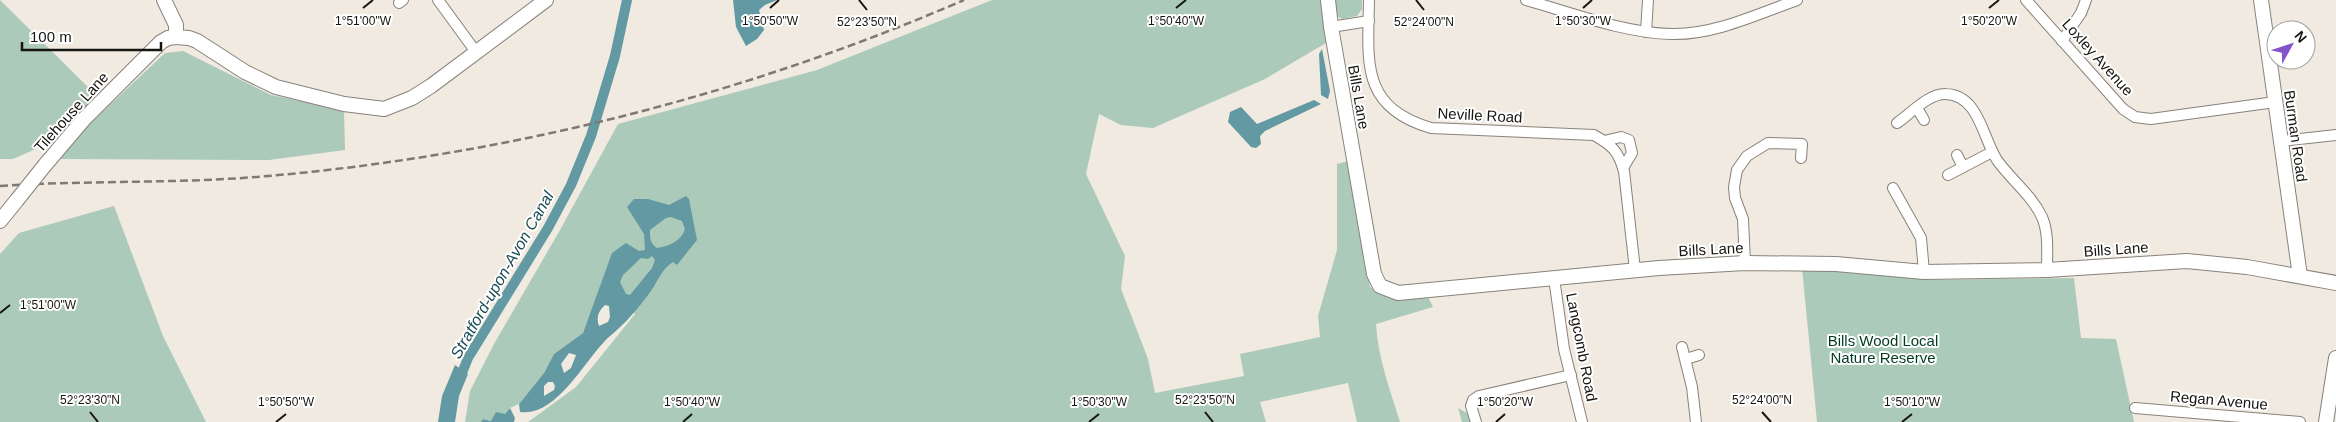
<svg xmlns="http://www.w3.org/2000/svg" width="2336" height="422" font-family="Helvetica,sans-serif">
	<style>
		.green { fill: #accab9 }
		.water { fill: #6399a2; fill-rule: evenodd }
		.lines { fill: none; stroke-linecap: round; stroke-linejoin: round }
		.canal { stroke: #6399a2; stroke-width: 10 }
		.street-casing { stroke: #88827a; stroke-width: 12 }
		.secondary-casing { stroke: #88827a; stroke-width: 16 }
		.street { stroke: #fff; stroke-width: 10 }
		.secondary { stroke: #fff; stroke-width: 14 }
		.rail { stroke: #7e7974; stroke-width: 2.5; stroke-dasharray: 8 4; stroke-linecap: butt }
		.secondary-bridge-casing { stroke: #88827a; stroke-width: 16; stroke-linecap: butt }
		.secondary-bridge { stroke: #fff; stroke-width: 14 }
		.ticks { fill: none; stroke: #171512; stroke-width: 2 }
		.labels { text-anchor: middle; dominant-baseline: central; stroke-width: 4; stroke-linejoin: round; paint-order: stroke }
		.street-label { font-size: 15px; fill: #171512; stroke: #fff }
		.park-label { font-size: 15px; fill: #003b24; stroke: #fff }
		.water-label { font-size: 16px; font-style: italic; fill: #1c4c54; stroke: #fff }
		.ticks-label { font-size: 12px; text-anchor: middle; fill: #171512; stroke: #fff; stroke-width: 4; stroke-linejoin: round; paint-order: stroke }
	</style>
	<rect width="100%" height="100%" fill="#f1eae1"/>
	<!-- green -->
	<g class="green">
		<path d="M0 0 96 95 56 140 13 159H0Z"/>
		<path d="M992 0H1322L1326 43 1265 79 1153 128 1121 125 1099 114 1086 174 1125 256 1121 289 1148 359 1155 393 1244 376 1240 354 1320 337 1318 316 1337 250V164L1348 161 1370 287 1390 298 1428 297 1433 307 1376 324C1378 358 1390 390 1400 422H1357L1348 383 1260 402 1266 422H528L576 387 635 314 604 277 583 333 554 354 544 373 519 404 510 408 505 414 491 421 483 419 481 422H465L470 391 494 344 560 230 618 124 817 70Z"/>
		<path d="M1335 0H1362V9L1357 16 1342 19 1337 16Z"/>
		<path d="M183 51 271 95 344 110 345 150 269 160 57 159 81 132 165 53Z"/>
		<path d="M114 206 163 336 206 422H0V254L19 233Z"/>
		<path d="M1802 268 1929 280 2074 278 2081 338 2116 339 2134 422H1817Z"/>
		<path d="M1458 408 1469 414 1472 422H1462Z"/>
	</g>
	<!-- water -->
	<g class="water">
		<path d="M733 0H777L765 5 759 10 764 30 757 39 746 46 736 27Z"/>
		<path d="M1322 49 1330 91 1328 99 1321 95 1319 54Z"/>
		<path d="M1314 100 1321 104 1265 131 1260 136 1261 144 1256 148 1251 147 1228 122 1230 112 1241 107 1257 124Z"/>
		<path d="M686 196 689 199 697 240 677 265 673 262C661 269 657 284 648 295 639 307 629 319 618 329 613 334 608 337 604 342 583 364 555 417 520 412L519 404 544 373 554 354 583 333 612 253 626 243 639 251 645 250 644 234 627 207 634 199H648L669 205ZM671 217 682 221 685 229C681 241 670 246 657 248 650 243 650 239 650 230L666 218ZM652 256 655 260 652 268 630 295 626 294 620 282 623 275 641 258 648 259ZM605 305 609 306 610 317 608 322 599 326C596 318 598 311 605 305ZM569 353 576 355 571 368 564 373 561 364ZM548 382H553L555 386 554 390 544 396V386Z"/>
		<path d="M455 365 468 374 459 396 455 422H438L442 396Z"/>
		<path d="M510 408 515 418 514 422H481L483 419 491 421 496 412 505 414Z"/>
	</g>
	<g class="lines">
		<!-- canal -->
		<path class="canal" d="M458 383 468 358 548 228 571 185 591 136 615 56 627 0"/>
		<defs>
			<g id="street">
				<path d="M438 0 476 52"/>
				<path d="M1369 0C1368 62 1360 107 1431 128L1594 135C1613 146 1618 151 1624 171L1635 270"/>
				<path d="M1526 0C1572 13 1624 33 1672 34 1714 35 1758 14 1797 0"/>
				<path d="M2026 0 2123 109 2135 117 2151 119 2275 102"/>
				<path d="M399 3 403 0"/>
				<path d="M1331 27 1369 21"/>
				<path d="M1646 32 1648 0"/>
				<path d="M2062 41 2081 13 2086 0"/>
				<path d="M1917 108 1924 120"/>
				<path d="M1897 123C1910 114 1929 93 1946 94 1979 95 1983 139 1997 160 2011 180 2031 194 2042 217 2049 233 2047 253 2047 270"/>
				<path d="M1604 141 1621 137 1629 140 1632 153 1623 168"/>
				<path d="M2281 141 2336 135"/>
				<path d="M1957 155 1963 167"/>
				<path d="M1948 175 1992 152"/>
				<path d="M1893 188 1921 238 1924 272"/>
				<path d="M1745 263 1743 219 1735 198 1734 187 1737 170 1747 156 1768 143 1802 144 1801 158"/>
				<path d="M1554 278 1564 349 1582 422"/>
				<path d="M1682 347 1692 387 1696 422"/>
				<path d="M1686 359 1699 355"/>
				<path d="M2135 408 2300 422"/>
				<path d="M1476 422 1471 406 1473 400 1479 396 1571 375"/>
			</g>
			<g id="secondary">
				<path d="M164 0 176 25V37"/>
				<path d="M1328 0 1331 27 1374 274 1380 286 1398 293 1659 268 1745 263 1836 264 1924 272 2047 270 2187 261 2247 267 2336 283"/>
				<path d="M2261 0 2300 276"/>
				<path d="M45 165 84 119 161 42 168 38 176 37 189 38 197 41 245 72 276 87 344 104 384 109 412 98 431 86 546 0"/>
				<path d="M0 221 17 200"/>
				<path d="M2326 422 2336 358"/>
			</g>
		</defs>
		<!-- street casing -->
		<use href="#street" class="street-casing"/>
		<!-- secondary casing -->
		<use href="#secondary" class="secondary-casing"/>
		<!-- street -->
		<use href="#street" class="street"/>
		<!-- secondary -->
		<use href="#secondary" class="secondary"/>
		<!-- rail -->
		<path class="rail" d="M0 186C89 180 179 184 268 176 508 155 742 96 964 0"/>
		<defs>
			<path id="secondary-bridge" d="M17 200 45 165"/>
		</defs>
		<!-- secondary-bridge casing -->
		<use href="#secondary-bridge" class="secondary-bridge-casing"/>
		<!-- secondary-bridge -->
		<use href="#secondary-bridge" class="secondary-bridge"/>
	</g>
	<!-- ticks -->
	<path class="ticks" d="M859 0 867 10M1416 0 1424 10M363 8 373 0M770 8 779 0M1176 8 1186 0M1583 8 1592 0M1989 8 1999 0M0 313 10 305M90 412 98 422M1205 412 1213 422M1762 412 1771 422M276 422 286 414M683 422 692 414M1089 422 1099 414M1496 422 1505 414M1902 422 1912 414"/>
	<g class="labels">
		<!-- street labels -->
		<g class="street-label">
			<text transform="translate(2098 57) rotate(48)">Loxley Avenue</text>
			<text transform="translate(1359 97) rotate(80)">Bills Lane</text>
			<text transform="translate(71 112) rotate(-48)">Tilehouse Lane</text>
			<text transform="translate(1480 115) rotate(3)">Neville Road</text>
			<text transform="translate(2296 136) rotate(82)">Burman Road</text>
			<text transform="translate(1711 249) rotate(-3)">Bills Lane</text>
			<text transform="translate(2116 249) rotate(-4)">Bills Lane</text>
			<text transform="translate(1582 347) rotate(79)">Langcomb Road</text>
			<text transform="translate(2219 400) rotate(5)">Regan Avenue</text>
		</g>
		<!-- park labels -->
		<g class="park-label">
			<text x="1883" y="340">Bills Wood Local<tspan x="1883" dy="17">Nature Reserve</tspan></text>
		</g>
		<!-- water labels -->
		<g class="water-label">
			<text transform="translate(502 275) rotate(-60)">Stratford-upon-Avon Canal</text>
		</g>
	</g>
	<g class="ticks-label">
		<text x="363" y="25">1°51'00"W</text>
		<text x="770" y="25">1°50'50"W</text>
		<text x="1176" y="25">1°50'40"W</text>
		<text x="1583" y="25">1°50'30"W</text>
		<text x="1989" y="25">1°50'20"W</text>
		<text x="867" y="26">52°23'50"N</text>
		<text x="1424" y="26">52°24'00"N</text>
		<text x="48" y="309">1°51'00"W</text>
		<text x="90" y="404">52°23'30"N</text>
		<text x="1205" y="404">52°23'50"N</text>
		<text x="1762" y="404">52°24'00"N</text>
		<text x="286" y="406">1°50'50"W</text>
		<text x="692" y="406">1°50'40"W</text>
		<text x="1099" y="406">1°50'30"W</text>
		<text x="1505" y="406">1°50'20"W</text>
		<text x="1912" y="406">1°50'10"W</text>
	</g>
	<!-- north arrow -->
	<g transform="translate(2291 45) rotate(50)"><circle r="24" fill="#ffffff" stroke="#a2a1a0"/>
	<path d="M0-4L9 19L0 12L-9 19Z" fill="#8453cb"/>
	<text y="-8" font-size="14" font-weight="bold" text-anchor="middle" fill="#171512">N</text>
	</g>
	<!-- scale -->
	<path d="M22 42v8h139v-8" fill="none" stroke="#171512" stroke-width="2.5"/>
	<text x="30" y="42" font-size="15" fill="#171512" stroke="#ffffff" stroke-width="4" paint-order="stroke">100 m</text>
</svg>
